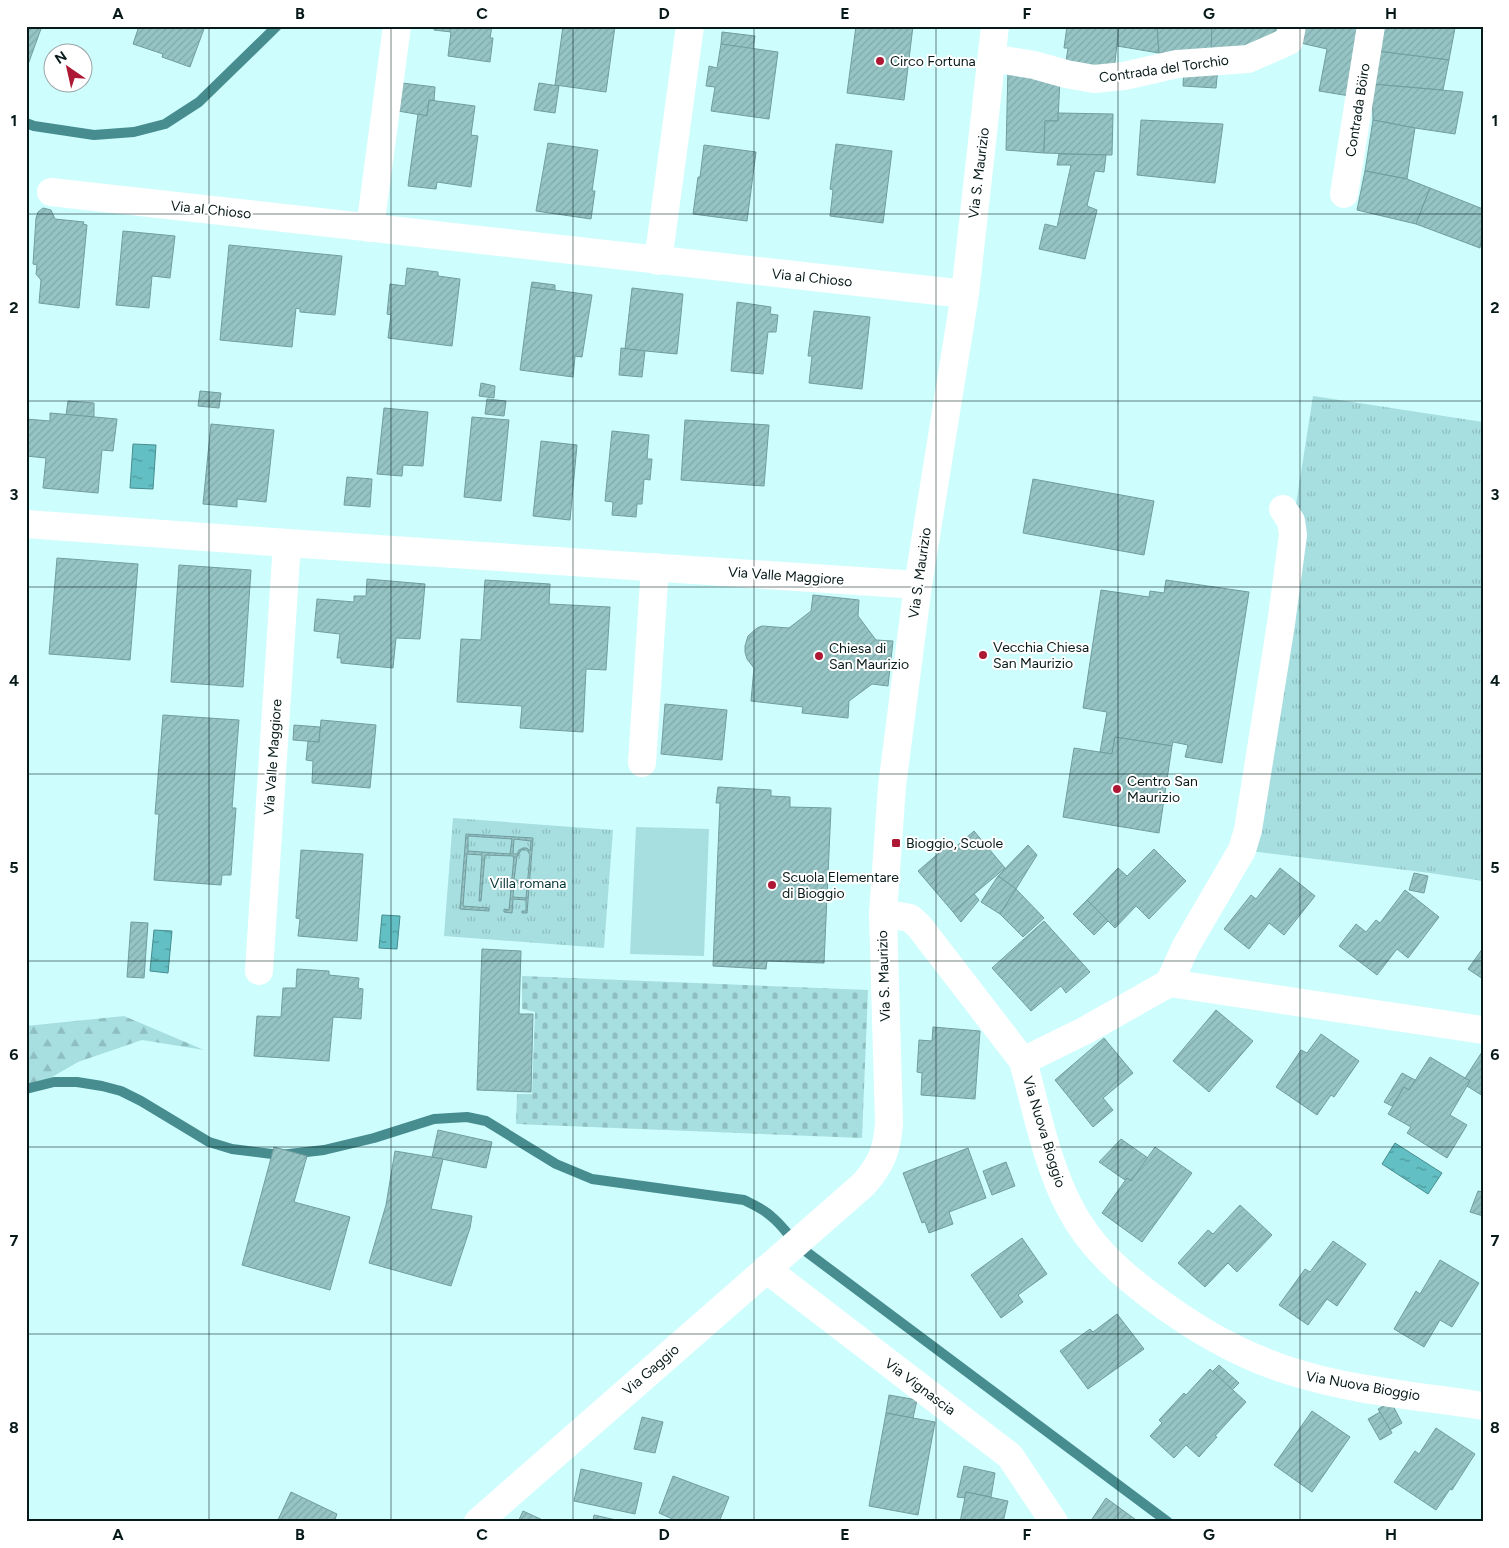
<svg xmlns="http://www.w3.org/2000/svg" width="1509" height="1548" font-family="Figtree,sans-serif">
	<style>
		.grass { fill: url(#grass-tufts) }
		.forest { fill: url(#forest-firs) }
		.cemetery { fill: url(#cemetery-stones) }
		.garden { fill: #a7dedf }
		.water { fill: url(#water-ripples); stroke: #478d90 }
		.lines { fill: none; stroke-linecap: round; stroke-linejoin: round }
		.stream { stroke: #478d90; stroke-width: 10 }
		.building { fill: url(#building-hatch); stroke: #719d9f; fill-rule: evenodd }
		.minor { stroke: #fff; stroke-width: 28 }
		.grid { fill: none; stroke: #071919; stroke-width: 1; stroke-opacity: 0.55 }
		.poi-dot { fill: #ad1834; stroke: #fff; stroke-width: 2 }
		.labels { text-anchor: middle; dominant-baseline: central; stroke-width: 4; stroke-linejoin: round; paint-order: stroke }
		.poi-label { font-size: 14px; fill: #071919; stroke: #fff; text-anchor: start }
		.street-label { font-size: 14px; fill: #071919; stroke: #fff }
		.park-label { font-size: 14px; fill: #033335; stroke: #fff }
		.neatline { fill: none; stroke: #071919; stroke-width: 2 }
		.grid-label { font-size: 16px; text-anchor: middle; font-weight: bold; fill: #071919 }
	</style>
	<defs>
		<pattern id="grass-tufts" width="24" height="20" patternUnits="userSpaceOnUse" patternTransform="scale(1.25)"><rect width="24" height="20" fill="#a7dedf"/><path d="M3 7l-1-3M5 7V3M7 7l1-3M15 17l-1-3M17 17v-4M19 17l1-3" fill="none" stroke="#8ebebf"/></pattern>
		<pattern id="forest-firs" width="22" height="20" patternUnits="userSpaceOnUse" patternTransform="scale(1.25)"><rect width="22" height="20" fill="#a7dedf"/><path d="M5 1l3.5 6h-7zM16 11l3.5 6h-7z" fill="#8ebebf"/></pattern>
		<pattern id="cemetery-stones" width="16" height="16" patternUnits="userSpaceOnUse" patternTransform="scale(1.25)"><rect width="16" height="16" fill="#a7dedf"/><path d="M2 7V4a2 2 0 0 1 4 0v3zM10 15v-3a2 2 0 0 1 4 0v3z" fill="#8ebebf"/></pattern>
		<pattern id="water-ripples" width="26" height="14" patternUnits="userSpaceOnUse" patternTransform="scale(1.25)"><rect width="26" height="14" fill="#62bfc3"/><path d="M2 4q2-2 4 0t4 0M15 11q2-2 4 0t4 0" fill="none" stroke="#4f9a9e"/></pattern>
		<pattern id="building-hatch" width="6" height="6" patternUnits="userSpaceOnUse" patternTransform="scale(1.25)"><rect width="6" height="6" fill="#96c4c5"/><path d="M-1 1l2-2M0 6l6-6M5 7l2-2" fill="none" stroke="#80a8a9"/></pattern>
	</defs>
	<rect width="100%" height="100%" fill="#cefdfe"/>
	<!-- grass -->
	<g class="grass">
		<path d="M1313 396 1483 422V881L1430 873 1242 850Z"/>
		<path d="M453 818 613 830 604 948 444 936Z"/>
	</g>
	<!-- forest -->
	<path class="forest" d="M124 1016 204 1050 142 1040 78 1062 26 1092V1026Z"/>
	<!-- cemetery -->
	<path class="cemetery" d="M522 976 868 990 862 1138 516 1124 517 1094H532L535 1012 522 1009Z"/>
	<!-- garden -->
	<path class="garden" d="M636 827 709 829 704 956 630 954Z"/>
	<!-- water -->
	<g class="water">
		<path d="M133 444 156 445 153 489 130 488Z"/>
		<path d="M382 915 400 916 397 949 379 948Z"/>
		<path d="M154 930 172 931 168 973 150 971Z"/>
		<path d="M1395 1143 1442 1173 1428 1194 1382 1164Z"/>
	</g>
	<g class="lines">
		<!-- stream -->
		<g class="stream">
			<path d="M26 123 34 126 94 135 134 132 165 124 199 102 277 26"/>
			<path d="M26 1089 54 1082H77L102 1086 121 1091 141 1101 209 1142 232 1149 280 1155 324 1150 374 1138 434 1119 467 1117 486 1121 556 1164 592 1179 744 1200C754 1205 764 1209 772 1217 783 1226 790 1238 800 1247L1168 1522"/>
		</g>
	</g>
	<!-- building -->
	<g class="building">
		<path d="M26 26H42L26 70Z"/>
		<path d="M139 26H205L190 67 162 57 163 54 133 44Z"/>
		<path d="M435 26H492L490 38H493L490 62 448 56 451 32 434 30Z"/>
		<path d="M563 26H615L606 92 555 85Z"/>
		<path d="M856 26H913L904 100 847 93Z"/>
		<path d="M1067 26H1119L1114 71 1065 68 1068 48H1064Z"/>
		<path d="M1119 26H1157L1159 53 1117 46Z"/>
		<path d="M1157 26H1212L1211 58 1159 53Z"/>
		<path d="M1212 26H1284L1266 44 1211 52Z"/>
		<path d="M1300 26H1366L1356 97 1319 91 1327 49 1296 42Z"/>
		<path d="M1380 26H1450L1455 28 1449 60 1376 51Z"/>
		<path d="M722 32 755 36 753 49 721 44Z"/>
		<path d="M721 44 778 52 769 119 711 111 715 87 706 86 709 66 717 68Z"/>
		<path d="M1376 51 1449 60 1443 90 1372 84Z"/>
		<path d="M1218 67 1216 88 1183 86 1184 69Z"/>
		<path d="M1008 68 1060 79 1058 121H1045L1044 153 1006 150Z"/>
		<path d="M402 83 435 87 434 101 429 100 427 116 398 111Z"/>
		<path d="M539 83 559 86 555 113 534 110Z"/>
		<path d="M1372 84 1463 92 1455 134 1415 128 1373 120Z"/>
		<path d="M429 100 475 106 471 135 478 136 471 187 437 182 436 189 408 186 418 114 427 116Z"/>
		<path d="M1058 113 1113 114 1112 155 1044 153 1045 121H1058Z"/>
		<path d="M1141 120 1223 124 1215 183 1137 175Z"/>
		<path d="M1373 120 1415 128 1407 179 1365 171Z"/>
		<path d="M548 143 598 150 592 191H595L591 219 536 211Z"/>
		<path d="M836 144 892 151 883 223 830 216 833 190 830 189Z"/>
		<path d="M704 145 756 152 747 221 693 214 698 177H700Z"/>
		<path d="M1059 154 1106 155 1104 172 1095 171 1087 206 1097 210 1085 259 1039 249 1045 224 1057 227 1071 165H1057Z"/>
		<path d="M1365 171 1407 179 1430 188 1416 224 1357 210Z"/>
		<path d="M1430 188 1483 209V227L1480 248 1416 224Z"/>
		<path d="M43 208 51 210 55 219 84 222 83 224 87 225 79 308 39 303 41 280 36 274 37 265 33 264 36 218 38 212Z"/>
		<path d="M123 231 175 236 170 278 152 276 149 308 116 305Z"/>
		<path d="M229 245 342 256 335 315 300 312V309L296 308 292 347 220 340Z"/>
		<path d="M407 268 438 272V276L460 279 452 346 388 338 391 315 387 314 390 284 405 286Z"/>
		<path d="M532 282 555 285V290L531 287Z"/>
		<path d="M531 287 592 295 582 357 575 356 573 377 520 370Z"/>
		<path d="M632 288 683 294 677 354 625 349Z"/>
		<path d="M737 302 771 307 770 314 778 315 776 332H768L763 374 731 371Z"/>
		<path d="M814 311 870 317 862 389 809 383 812 356H808Z"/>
		<path d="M621 348 645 351 642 377 619 375Z"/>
		<path d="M481 383 495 386 494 398 479 396Z"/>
		<path d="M200 391 221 393 219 408 198 406Z"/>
		<path d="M487 399 506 401 504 416 485 414Z"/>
		<path d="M68 401 94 403V417L66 415Z"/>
		<path d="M384 408 428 412 423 466 403 465 402 476 377 474Z"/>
		<path d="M50 413 117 419 113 451 102 450 98 493 43 488 46 458 26 456V419L50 421Z"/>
		<path d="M472 417 509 420 501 501 464 497Z"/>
		<path d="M685 420 769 425 764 486 681 480Z"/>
		<path d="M211 424 274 430 266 502 237 499V507L203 504Z"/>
		<path d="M612 431 649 435 647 459H652L650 480 644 479 642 504H637L636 517 612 515 613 502 605 501Z"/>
		<path d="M541 441 577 445 570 520 533 516Z"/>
		<path d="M347 477 372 479 370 507 344 505Z"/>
		<path d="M1033 479 1154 501 1144 555 1023 533Z"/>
		<path d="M57 558 138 564 130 660 49 654Z"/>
		<path d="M179 565 251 570 243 687 171 682Z"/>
		<path d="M367 579 425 584 420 639 396 638 393 668 341 663V658H337L340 634 314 631 317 599 354 602V596H366Z"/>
		<path d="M485 580 550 584 549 604 610 607 606 670 586 669 583 732 520 728 522 706 457 702 461 639 481 640Z"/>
		<path d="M1166 580 1249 592 1222 763 1185 757 1188 745 1173 742 1172 746 1115 737 1112 754 1100 752 1107 712 1083 708 1101 590 1149 597 1150 591 1164 593Z"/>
		<path d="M813 595 859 600 858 616 876 640 893 641 888 686 872 684 849 701 848 718 802 713 803 707 751 701 754 668 747 659 745 652V646L748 636 757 628 762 626 789 628 811 611Z"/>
		<path d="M665 704 727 710 722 760 661 754Z"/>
		<path d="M163 715 239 720 232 808H236L231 875H222L221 885 154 880 159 814H155Z"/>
		<path d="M321 720 376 725 370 788 312 783 313 761 306 760 308 741 319 742Z"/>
		<path d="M294 725 320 727 319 742 293 740Z"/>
		<path d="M1115 737 1172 746 1159 833 1063 817 1074 748 1112 754Z"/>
		<path d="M718 787 771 790V796L790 797V807L831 808 824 963 767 961 766 969 713 966 720 803H716Z"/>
		<path d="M974 831 1005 868 953 912 918 871 947 846 951 851Z"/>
		<path d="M466 834 533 838 527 913H522V911H526V900L513 899 512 913 504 912V909L509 910 514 856 485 855 481 901H479L482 855 467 854 463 906 489 908V911L460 909ZM468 836 512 839 510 854 468 851ZM514 839 531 841 530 851 527 848H523L519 850 517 854H513ZM521 850H527L530 855 526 898 513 897 514 882 520 883V881L514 880 517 856H518Z"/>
		<path d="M1028 845 1037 855 1016 889 998 876Z"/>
		<path d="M1154 849 1186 881 1149 919 1136 906 1115 928 1087 900 1118 868 1127 876Z"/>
		<path d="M301 850 363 854 357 941 298 936 300 919 296 918Z"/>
		<path d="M1280 868 1315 896 1284 935 1269 923 1249 949 1224 929 1251 895 1256 899Z"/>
		<path d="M1414 873 1428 876 1424 893 1409 890Z"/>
		<path d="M998 876 1016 889 1000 914 981 902Z"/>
		<path d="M1016 889 1044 918 1023 937 1000 914Z"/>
		<path d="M1405 890 1439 917 1408 958 1397 949 1377 975 1339 946 1356 924 1366 932 1376 920 1380 923Z"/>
		<path d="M974 894 979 900 961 922 953 912Z"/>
		<path d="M1087 900 1108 921 1094 935 1073 914Z"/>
		<path d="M1044 921 1090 972 1066 993 1061 986 1031 1011 992 968Z"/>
		<path d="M131 922 148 923 144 978 127 977Z"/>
		<path d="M1483 948V979L1468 969Z"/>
		<path d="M482 949 521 951 519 1014H533L531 1092 477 1090Z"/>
		<path d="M297 969 329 971V975L359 978 358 988 363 989 361 1019 333 1017 329 1061 254 1056 257 1016 281 1017 283 988H296Z"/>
		<path d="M1216 1010 1253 1041 1209 1092 1173 1061Z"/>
		<path d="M933 1027 980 1031 975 1099 921 1095 922 1073 917 1072 919 1040 932 1041Z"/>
		<path d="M1321 1034 1359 1061 1334 1097 1331 1095 1317 1115 1276 1087 1301 1050 1307 1053Z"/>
		<path d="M1104 1038 1133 1073 1103 1098 1113 1110 1093 1127 1055 1080Z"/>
		<path d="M1482 1052H1483V1096L1467 1086 1470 1081 1465 1078Z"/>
		<path d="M1430 1057 1470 1081 1450 1115 1467 1125 1447 1158 1407 1133 1411 1127 1388 1114 1404 1087 1409 1090Z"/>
		<path d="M1402 1073 1415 1080 1409 1090 1404 1087 1392 1106 1384 1102Z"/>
		<path d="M438 1130 492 1142 486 1168 432 1157Z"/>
		<path d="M1121 1139 1148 1158 1131 1181 1127 1178 1125 1180 1099 1162Z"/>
		<path d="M274 1147 307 1156 294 1202 350 1217 330 1290 242 1265Z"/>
		<path d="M1155 1147 1192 1173 1142 1242 1102 1213 1127 1178 1131 1181Z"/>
		<path d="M968 1148 986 1198 949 1212 953 1224 929 1233 925 1222 922 1223 903 1173Z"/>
		<path d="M395 1151 443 1159 431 1209 472 1216 470 1228 451 1286 369 1263 386 1205Z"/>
		<path d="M1006 1162 1015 1186 992 1195 983 1171Z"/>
		<path d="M1478 1191 1483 1192V1216L1470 1212Z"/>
		<path d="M1240 1205 1272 1235 1237 1272 1228 1263 1205 1287 1178 1263 1208 1230 1213 1234Z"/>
		<path d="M1022 1238 1047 1274 1018 1295 1023 1302 1001 1318 971 1275Z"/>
		<path d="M1333 1241 1366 1264 1337 1306 1327 1299 1308 1325 1279 1305 1305 1269 1310 1272Z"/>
		<path d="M1440 1260 1479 1283 1452 1327 1440 1320 1424 1347 1394 1329 1416 1291 1420 1294Z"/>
		<path d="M1117 1314 1144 1349 1088 1389 1060 1351 1090 1329 1093 1332Z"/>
		<path d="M1219 1365 1239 1383 1232 1390 1212 1372Z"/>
		<path d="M1210 1369 1246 1402 1215 1436 1217 1437 1199 1457 1186 1445 1174 1458 1150 1436 1162 1423 1159 1420 1184 1393 1186 1395Z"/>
		<path d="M889 1395 917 1400 913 1418 886 1413Z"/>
		<path d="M1391 1402 1402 1423 1390 1430 1378 1409Z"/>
		<path d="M1312 1411 1350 1437 1312 1492 1274 1465Z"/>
		<path d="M1380 1412 1392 1433 1380 1440 1368 1419Z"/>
		<path d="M886 1413 935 1422 918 1515 869 1506Z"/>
		<path d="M642 1417 663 1422 655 1453 634 1449Z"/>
		<path d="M1436 1428 1475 1454 1452 1490 1450 1489 1436 1510 1394 1482 1415 1451 1419 1454Z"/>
		<path d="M964 1466 995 1473 991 1497 966 1492 965 1498 957 1497Z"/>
		<path d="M581 1469 642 1483 635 1514 574 1501Z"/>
		<path d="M673 1476 729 1497 719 1522H679L659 1513Z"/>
		<path d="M291 1492 337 1514 334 1522H277Z"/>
		<path d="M966 1492 1008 1501 1003 1522H960Z"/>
		<path d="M1106 1498 1139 1522H1090Z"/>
		<path d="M523 1511 547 1522H518Z"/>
		<path d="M594 1515 625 1522H593Z"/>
	</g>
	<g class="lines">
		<!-- minor -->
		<g class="minor">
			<path d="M992 58 1034 65 1066 74 1094 79 1124 76 1177 64 1248 59 1289 41 1292 26"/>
			<path d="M51 192 965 294"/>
			<path d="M1344 194 1371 26"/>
			<path d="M370 228 397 26"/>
			<path d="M658 261 690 26"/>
			<path d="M26 524 287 543 918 585"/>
			<path d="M642 763 655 567"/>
			<path d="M883 913 910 918 919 926 1023 1061"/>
			<path d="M259 971 287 543"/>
			<path d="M1169 983 1186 946 1242 850 1248 830 1281 624 1293 535 1291 521 1283 509"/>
			<path d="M1483 1030 1169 983 1086 1030 1023 1061C1036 1108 1047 1165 1070 1208 1089 1245 1119 1272 1151 1296 1193 1328 1239 1355 1290 1371 1352 1391 1419 1396 1483 1406"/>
			<path d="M766 1269 1010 1456 1054 1522"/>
			<path d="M478 1522 864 1184C882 1163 887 1150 889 1123L883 913 892 786 918 585 965 294 995 26"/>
		</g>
	</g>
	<!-- grid -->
	<path class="grid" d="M209 26V1522M391 26V1522M573 26V1522M754 26V1522M936 26V1522M1118 26V1522M1300 26V1522M26 214H1483M26 401H1483M26 587H1483M26 774H1483M26 961H1483M26 1147H1483M26 1334H1483"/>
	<!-- markers -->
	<g class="poi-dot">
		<circle cx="880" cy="61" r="5"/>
		<circle cx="983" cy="655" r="5"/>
		<circle cx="819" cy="656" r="5"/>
		<circle cx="1117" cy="789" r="5"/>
		<rect x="891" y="838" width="10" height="10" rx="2.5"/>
		<circle cx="772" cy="885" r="5"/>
	</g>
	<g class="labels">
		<!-- poi labels -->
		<g class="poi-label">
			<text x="890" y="61">Circo Fortuna</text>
			<text x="993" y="647">Vecchia Chiesa<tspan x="993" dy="16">San Maurizio</tspan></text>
			<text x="829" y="648">Chiesa di<tspan x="829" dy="16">San Maurizio</tspan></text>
			<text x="1127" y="781">Centro San<tspan x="1127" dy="16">Maurizio</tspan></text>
			<text x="906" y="843">Bioggio, Scuole</text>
			<text x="782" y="877">Scuola Elementare<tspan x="782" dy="16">di Bioggio</tspan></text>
		</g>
		<!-- street labels -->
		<g class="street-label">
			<text transform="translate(1164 69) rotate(-8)">Contrada del Torchio</text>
			<text transform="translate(1358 110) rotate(-81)">Contrada Böiro</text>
			<text transform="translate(979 173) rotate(-83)">Via S. Maurizio</text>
			<text transform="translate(211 210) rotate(6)">Via al Chioso</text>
			<text transform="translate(812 278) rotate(6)">Via al Chioso</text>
			<text transform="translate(920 573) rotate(-82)">Via S. Maurizio</text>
			<text transform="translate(786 576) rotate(4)">Via Valle Maggiore</text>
			<text transform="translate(273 757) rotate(-86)">Via Valle Maggiore</text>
			<text transform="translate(884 976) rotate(-92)">Via S. Maurizio</text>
			<text transform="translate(1044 1132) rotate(73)">Via Nuova Bioggio</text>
			<text transform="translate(651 1370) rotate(-41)">Via Gaggio</text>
			<text transform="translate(1363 1386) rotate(10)">Via Nuova Bioggio</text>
			<text transform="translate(920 1387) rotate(37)">Via Vignascia</text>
		</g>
		<!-- park labels -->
		<g class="park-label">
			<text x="528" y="883">Villa romana</text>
		</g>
	</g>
	<!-- border -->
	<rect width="1509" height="1548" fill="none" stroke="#ffffff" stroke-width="55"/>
	<!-- north arrow -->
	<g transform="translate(68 68) rotate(326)"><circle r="24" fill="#ffffff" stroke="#9ca3a3"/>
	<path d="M0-4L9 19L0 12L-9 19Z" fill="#ad1834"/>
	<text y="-8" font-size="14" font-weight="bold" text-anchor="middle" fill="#071919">N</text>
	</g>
	<rect x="28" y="28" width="1454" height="1492" class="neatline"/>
	<g class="grid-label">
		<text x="118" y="19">A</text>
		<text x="300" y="19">B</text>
		<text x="482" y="19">C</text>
		<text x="664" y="19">D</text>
		<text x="845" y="19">E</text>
		<text x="1027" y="19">F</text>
		<text x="1209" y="19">G</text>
		<text x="1391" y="19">H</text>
		<text x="14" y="126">1</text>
		<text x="1495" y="126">1</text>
		<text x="14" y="313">2</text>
		<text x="1495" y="313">2</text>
		<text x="14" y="500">3</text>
		<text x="1495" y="500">3</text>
		<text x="14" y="686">4</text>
		<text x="1495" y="686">4</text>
		<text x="14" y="873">5</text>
		<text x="1495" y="873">5</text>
		<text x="14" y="1060">6</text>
		<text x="1495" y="1060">6</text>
		<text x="14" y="1246">7</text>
		<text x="1495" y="1246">7</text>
		<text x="14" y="1433">8</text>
		<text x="1495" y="1433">8</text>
		<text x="118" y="1540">A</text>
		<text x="300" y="1540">B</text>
		<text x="482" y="1540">C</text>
		<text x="664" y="1540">D</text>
		<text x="845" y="1540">E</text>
		<text x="1027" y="1540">F</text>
		<text x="1209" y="1540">G</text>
		<text x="1391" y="1540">H</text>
	</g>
</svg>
